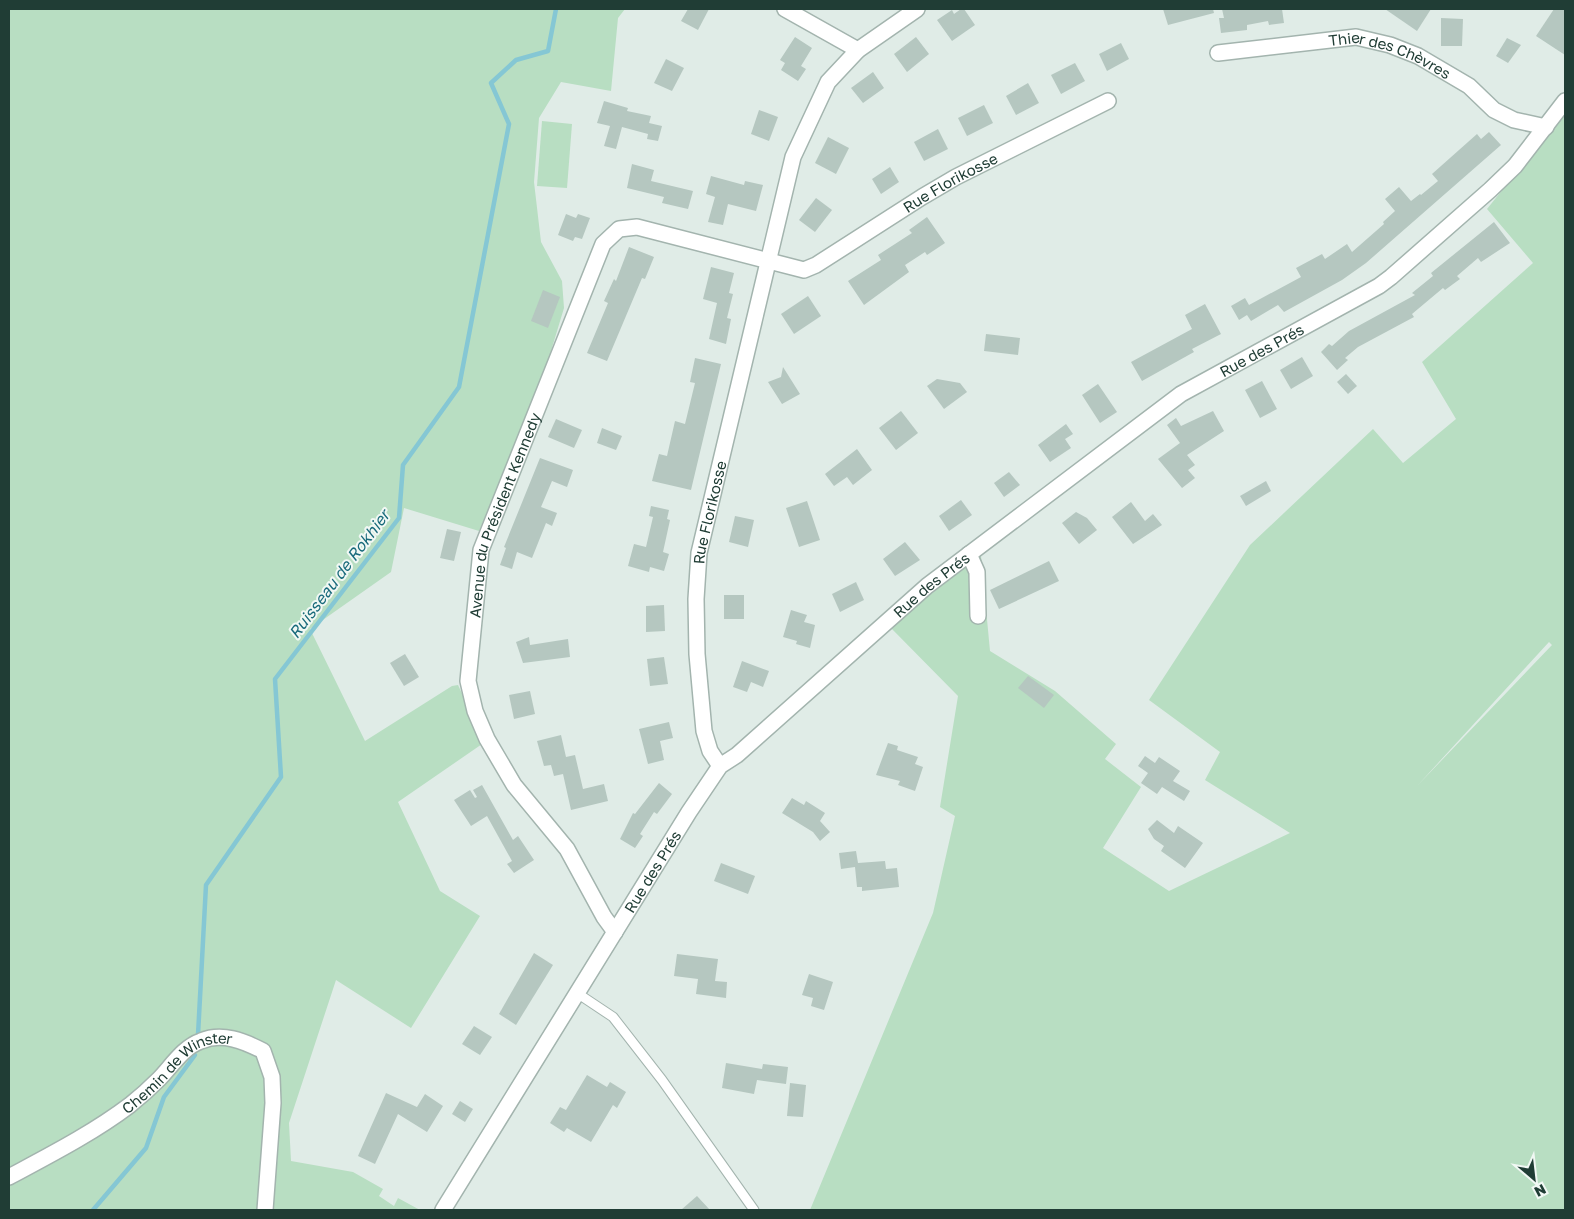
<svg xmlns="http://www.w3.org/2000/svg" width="1574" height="1219" font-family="'Golos Text',sans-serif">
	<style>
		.green { fill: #b8dec2; fill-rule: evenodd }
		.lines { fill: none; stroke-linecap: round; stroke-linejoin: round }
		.stream { stroke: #85c7d4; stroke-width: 4.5 }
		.building { fill: #b5c7c0 }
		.lane-casing { stroke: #a3b4ae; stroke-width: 11 }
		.street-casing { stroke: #a3b4ae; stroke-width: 18 }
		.lane { stroke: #fff; stroke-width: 9 }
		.street { stroke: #fff; stroke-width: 15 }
		.labels { text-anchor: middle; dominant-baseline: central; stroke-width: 4; stroke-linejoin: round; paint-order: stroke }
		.street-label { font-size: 15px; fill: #203d35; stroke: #f1f8f4 }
		.water-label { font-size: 16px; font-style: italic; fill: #186a7b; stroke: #f1f8f4 }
	</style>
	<rect width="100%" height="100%" fill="#e0ece7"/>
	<!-- green -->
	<g class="green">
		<path d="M9 9H625L618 18 611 91 561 82 539 118 534 182 541 242 562 281 564 308 541 384 479 531 404 508 391 572 310 629 365 741 452 686 458 685 485 742 398 802 440 891 480 916 411 1028 336 980 289 1123 291 1161 353 1172 383 1189 379 1196 394 1206 398 1198 420 1210H271L278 1155 280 1083 267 1047 246 1048 266 1059 269 1115 262 1210H9V1183L78 1148 154 1095 173 1062 129 1102 9 1174Z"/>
		<path d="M1565 112V1210H810L933 913 955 816 940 807 958 696 891 628 910 610 981 556 990 651 1055 691 1116 744 1105 759 1141 787 1103 848 1169 891 1290 833 1205 780 1220 752 1149 700 1250 545 1373 429 1403 463 1456 419 1422 362 1533 263 1487 209ZM1549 642 1552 645 1417 786Z"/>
		<path d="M542 121 572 124 567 188 537 186Z"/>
	</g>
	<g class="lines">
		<!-- stream -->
		<g class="stream">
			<path d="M198 1035 206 885 281 777 275 679 399 518 403 465 459 387 509 124 491 83 516 60 548 51 556 9"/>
			<path d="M93 1210 146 1148 164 1097 195 1055"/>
		</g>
	</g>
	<!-- building -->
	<g class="building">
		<path d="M688 9H709L698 30 681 21Z"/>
		<path d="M961 9H964L975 25 952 41 937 20 952 10 954 14Z"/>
		<path d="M1163 9H1213L1214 13 1168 25Z"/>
		<path d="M1222 9H1282L1284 23 1269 25 1268 21 1247 25V30L1221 33 1219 18H1224Z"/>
		<path d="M1385 9H1431L1417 31Z"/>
		<path d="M1554 9H1565V55L1536 36Z"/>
		<path d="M1441 18 1463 19 1462 46H1441Z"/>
		<path d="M795 37 812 48 801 66 806 69 798 81 781 70 785 63 780 60Z"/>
		<path d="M916 37 929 54 907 72 894 54Z"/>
		<path d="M1507 38 1521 45 1508 63 1496 56Z"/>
		<path d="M1121 43 1129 59 1107 71 1099 54Z"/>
		<path d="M666 59 684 68 672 91 654 83Z"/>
		<path d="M1075 63 1085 81 1061 94 1051 75Z"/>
		<path d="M873 72 884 88 863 103 851 88Z"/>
		<path d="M1028 83 1039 103 1016 115 1006 96Z"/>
		<path d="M604 101 628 108 627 111 651 116 649 123 662 126 658 141 647 139 648 134 622 127 616 149 604 146 610 126 597 123Z"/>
		<path d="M984 105 993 123 967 136 958 118Z"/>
		<path d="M759 110 778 117 769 141 751 134Z"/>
		<path d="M938 129 948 149 924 161 914 142Z"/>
		<path d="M1489 132 1501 145 1366 263 1342 280 1284 312 1278 305 1251 321 1247 315 1239 320 1231 306 1245 298 1249 305 1301 277 1296 268 1322 254 1325 259 1347 244 1352 252 1384 224 1383 222 1395 211 1385 199 1399 187 1411 201 1420 194 1421 195 1438 181 1432 174 1477 134 1481 139Z"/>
		<path d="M828 137 849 148 836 174 815 163Z"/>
		<path d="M632 164 654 170 651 181 693 191 688 209 662 203 664 197 627 188Z"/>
		<path d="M890 167 899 182 881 194 872 179Z"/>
		<path d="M711 176 744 185 745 181 763 185 756 211 728 204 723 225 708 222 715 197 706 194Z"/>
		<path d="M816 198 832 210 815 232 799 220Z"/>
		<path d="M566 214 576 218 578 214 590 218 582 239 575 237 573 241 558 235Z"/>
		<path d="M927 217 945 243 927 255 925 252 905 265 909 272 864 305 848 281 881 260 878 255 912 233 909 230Z"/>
		<path d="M1494 222 1510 243 1481 262 1478 258 1457 276 1460 279 1445 290 1443 288 1412 314 1414 317 1358 347 1345 358 1348 360 1337 370 1321 352 1329 344 1332 346 1349 331 1415 295 1412 293 1433 276 1431 273Z"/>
		<path d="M629 247 654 257 645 279 642 278 607 361 587 353 608 303 604 301 614 279 616 281Z"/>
		<path d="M711 267 734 273 729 293 733 294 727 318 731 319 726 344 709 339 717 303 703 299Z"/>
		<path d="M543 290 560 297 548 328 531 321Z"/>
		<path d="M808 296 821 316 794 334 781 314Z"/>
		<path d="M1205 304 1221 334 1192 349 1194 352 1142 381 1131 362 1192 329 1185 315Z"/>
		<path d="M986 334 1020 338 1018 355 984 351Z"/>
		<path d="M1302 357 1313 376 1291 389 1280 370Z"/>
		<path d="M695 358 721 364 691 490 652 481 659 454 667 456 675 421 685 424 695 383 690 382Z"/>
		<path d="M783 367 800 394 782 404 768 382 781 377Z"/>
		<path d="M1346 374 1357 386 1348 394 1337 382Z"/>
		<path d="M937 379 960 383 967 392 944 409 927 386Z"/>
		<path d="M1262 381 1277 409 1260 418 1245 390Z"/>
		<path d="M1098 384 1117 412 1100 423 1082 395Z"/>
		<path d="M901 411 918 433 896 450 879 428Z"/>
		<path d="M1213 411 1224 431 1187 455 1195 465 1188 470 1195 478 1182 488 1158 459 1180 443 1167 425 1176 418 1181 426Z"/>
		<path d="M556 419 582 430 574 448 548 437Z"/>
		<path d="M1066 424 1073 434 1065 439 1071 448 1050 462 1038 445Z"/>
		<path d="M602 428 622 436 616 450 597 443Z"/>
		<path d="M857 449 872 470 853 485 847 477 834 486 825 474Z"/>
		<path d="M540 458 573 470 567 487 552 481 541 507 557 513 552 526 546 523 532 558 517 552 512 569 500 565 506 548 504 547Z"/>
		<path d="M1009 472 1020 485 1004 497 994 483Z"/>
		<path d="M1266 481 1271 491 1246 506 1240 496Z"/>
		<path d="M961 500 972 515 949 531 939 516Z"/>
		<path d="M807 501 820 540 799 547 786 508Z"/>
		<path d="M1131 502 1145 521 1153 514 1162 525 1133 544 1112 517Z"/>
		<path d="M651 506 669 510 667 519 670 520 663 552 669 554 664 571 650 567 649 572 628 566 634 544 646 547 653 517 649 516Z"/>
		<path d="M1076 512 1087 518 1097 530 1079 544 1062 523Z"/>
		<path d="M735 516 754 520 748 547 729 542Z"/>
		<path d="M447 529 461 532 454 561 440 558Z"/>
		<path d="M905 542 920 560 895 576 883 559Z"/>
		<path d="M1049 561 1059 581 999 609 990 590Z"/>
		<path d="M856 582 864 600 840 612 832 594Z"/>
		<rect x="724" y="595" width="20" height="24"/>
		<path d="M664 605 665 631 646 632V606Z"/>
		<path d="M791 610 807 615 804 622 815 625 810 648 796 644 797 641 783 637Z"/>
		<path d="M529 637 530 645 568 639 570 657 523 663 516 642Z"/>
		<path d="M405 654 419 677 404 686 390 663Z"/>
		<path d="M664 657 668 684 650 686 647 659Z"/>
		<path d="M742 661 769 671 763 687 751 682 747 692 733 687Z"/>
		<path d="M1028 676 1054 695 1044 708 1018 688Z"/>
		<path d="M530 691 535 714 514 719 509 695Z"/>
		<path d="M669 722 673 738 660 741 664 760 648 764 639 729Z"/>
		<path d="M561 735 566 757 575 755 583 789 604 784 608 801 571 810 563 774 554 776 551 765 544 766 537 741Z"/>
		<path d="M888 743 898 746 897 750 918 757 915 764 923 767 915 791 898 785 900 781 876 775Z"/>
		<path d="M1145 756 1155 763 1159 757 1180 771 1173 781 1190 791 1184 801 1162 787 1157 794 1141 783 1148 773 1138 766Z"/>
		<path d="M659 783 672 794 657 814 654 812 640 834 643 836 635 848 620 839 633 813 635 814Z"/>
		<path d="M482 785 513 840 518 836 534 860 514 873 507 864 512 861 487 816 471 826 454 800 470 790 475 798 477 797 473 790Z"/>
		<path d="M792 798 804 805 806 801 825 813 820 821 830 832 820 841 813 832 782 813Z"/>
		<path d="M1157 820 1174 833 1178 826 1203 843 1185 868 1161 851 1164 846 1154 839 1148 829Z"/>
		<path d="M856 851 858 863 885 861 886 869 897 868 899 887 862 891V887H857L855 867 841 869 839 853Z"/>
		<path d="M721 863 755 876 748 894 714 881Z"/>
		<path d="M534 953 553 965 516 1025 499 1014Z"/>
		<path d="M677 954 718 959 715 981 727 982 726 998 696 994 698 979 674 976Z"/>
		<path d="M809 974 833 982 824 1010 811 1006 813 998 802 995Z"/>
		<path d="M474 1026 492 1037 480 1055 462 1044Z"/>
		<path d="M726 1063 762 1069 763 1064 788 1067 786 1084 757 1080 754 1094 722 1088Z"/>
		<path d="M587 1075 607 1087 610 1082 626 1092 617 1108 613 1105 591 1142 567 1128 564 1132 550 1123 560 1107 566 1110Z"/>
		<path d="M790 1083 806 1085 803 1117 787 1116Z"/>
		<path d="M386 1093 417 1107 425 1094 443 1106 427 1132 398 1114 375 1164 358 1156Z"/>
		<path d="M460 1101 473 1109 465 1122 452 1114Z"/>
		<path d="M697 1196 710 1210H681Z"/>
	</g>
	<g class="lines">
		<defs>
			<path id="lane" d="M577 993 613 1017 662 1080 754 1210"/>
			<g id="street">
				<path d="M785 9 858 50"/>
				<path id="s1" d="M1218 53 1356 37 1390 45 1418 56 1469 86 1494 110 1514 120 1546 127"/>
				<path d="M969 554 977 572 978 616"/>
				<path id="s2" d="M720 766 710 751 704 731 697 654 696 599 699 553 793 157 828 82 858 50 917 9"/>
				<path id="s3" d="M615 932 604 917 567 849 514 785 487 739 475 711 468 681 481 550 603 244 619 229 637 227 804 270 816 265 922 197 956 177 1108 101"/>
				<path id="s4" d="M9 1177C50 1155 93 1133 130 1105 140 1097 150 1088 159 1079 171 1067 183 1047 201 1041 222 1032 244 1041 263 1051L272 1077 273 1103 265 1210"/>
				<path id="s5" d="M443 1210 689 812 720 766 737 755 927 586 1181 394 1379 286 1391 277 1490 190 1515 166 1565 101"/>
			</g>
		</defs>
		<!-- lane casing -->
		<use href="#lane" class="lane-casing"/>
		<!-- street casing -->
		<use href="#street" class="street-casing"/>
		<!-- lane -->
		<use href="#lane" class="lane"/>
		<!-- street -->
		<use href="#street" class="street"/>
	</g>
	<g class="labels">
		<!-- street labels -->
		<g class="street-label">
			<text stroke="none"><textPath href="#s1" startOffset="176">Thier des Chèvres</textPath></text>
			<text stroke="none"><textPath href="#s3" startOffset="1138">Rue Florikosse</textPath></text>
			<text stroke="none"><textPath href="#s5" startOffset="1208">Rue des Prés</textPath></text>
			<text stroke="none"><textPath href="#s2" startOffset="259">Rue Florikosse</textPath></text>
			<text stroke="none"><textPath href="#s3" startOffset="465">Avenue du Président Kennedy</textPath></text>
			<text stroke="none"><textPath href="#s5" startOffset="802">Rue des Prés</textPath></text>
			<text stroke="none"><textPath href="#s5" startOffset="398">Rue des Prés</textPath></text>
			<text stroke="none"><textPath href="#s4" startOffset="201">Chemin de Winster</textPath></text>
		</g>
		<!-- water labels -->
		<g class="water-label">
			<text transform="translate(339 574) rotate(-53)">Ruisseau de Rokhier</text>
		</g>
	</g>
	<!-- border -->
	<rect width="1574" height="1219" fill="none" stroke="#203d35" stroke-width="20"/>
	<!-- north arrow -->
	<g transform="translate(1534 1179) rotate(152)" stroke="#f1f8f4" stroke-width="4" paint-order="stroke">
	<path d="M0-4L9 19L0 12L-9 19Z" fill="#203d35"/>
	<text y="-8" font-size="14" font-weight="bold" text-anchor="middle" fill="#203d35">N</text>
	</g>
</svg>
